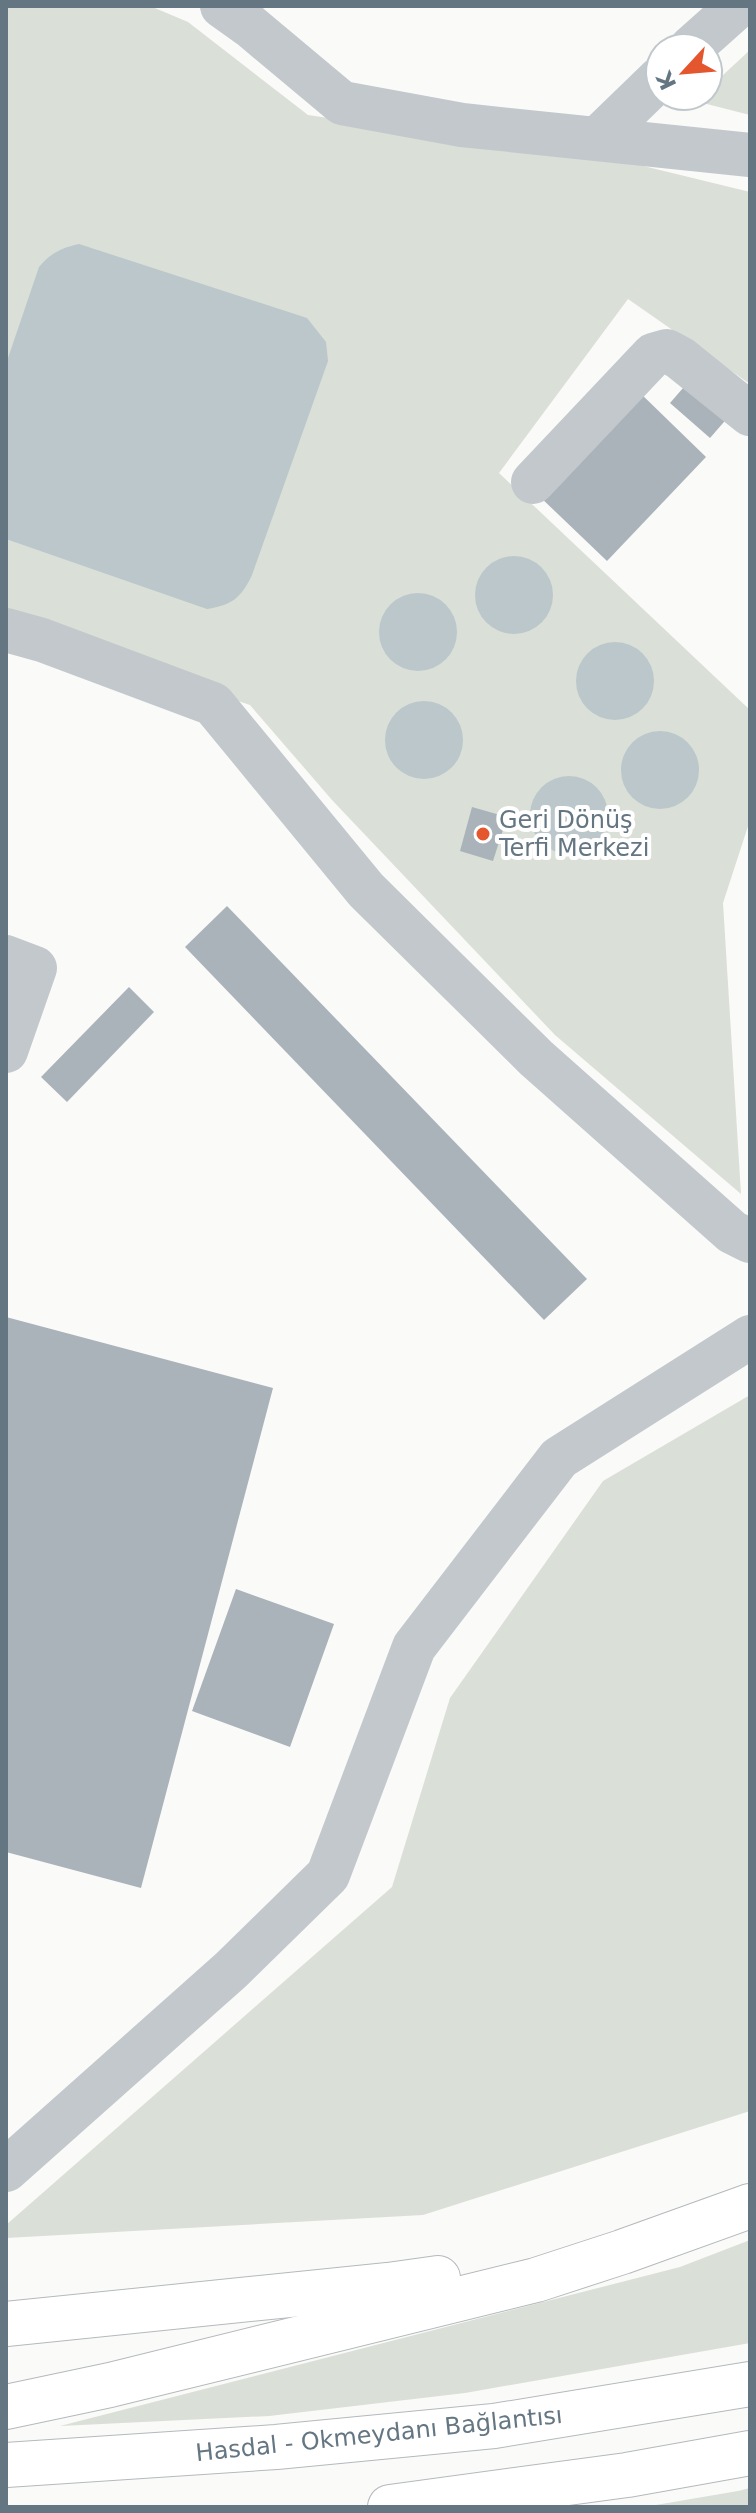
<svg xmlns="http://www.w3.org/2000/svg" width="756" height="2513" font-family="'DejaVu Sans',sans-serif">
	<style>
		.green { fill: #dadfd7 }
		.water { fill: #bbc7cb }
		.building { fill: #aab3b9 }
		.lines { fill: none; stroke-linecap: round; stroke-linejoin: round }
		.highway-casing { stroke: #b4b9bd; stroke-width: 46 }
		.minor { stroke: #c3c8cc; stroke-width: 44 }
		.highway { stroke: #fff; stroke-width: 44 }
		.poi-dot { fill: #e4572e; stroke: #fff; stroke-width: 3 }
		.labels { text-anchor: middle; dominant-baseline: central; stroke-width: 8; stroke-linejoin: round; paint-order: stroke }
		.poi-label { font-size: 24px; fill: #657683; stroke: #fff; text-anchor: start }
		.street-label { font-size: 24px; fill: #657683; stroke: #fff }
	</style>
	<rect width="100%" height="100%" fill="#fafaf8"/>
	<!-- green -->
	<g class="green">
		<path d="M6 6H150L188 22 308 115 623 161 750 192V384L628 299 499 473 750 710V820L723 903 741 1194 555 1035 332 800 250 705 6 622Z"/>
		<path d="M750 50V115L695 101 700 96H708V89Z"/>
		<path d="M750 1395V2111L423 2215 6 2238V2225L392 1887 450 1698 603 1481Z"/>
		<path d="M750 2240V2343L465 2393 269 2416 60 2426 680 2267Z"/>
		<path d="M750 2488V2507H644L738 2491Z"/>
	</g>
	<!-- water -->
	<g class="water">
		<path d="M79 244 307 318 326 342 328 361 252 575C241 598 232 605 207 609L6 539V364L39 267C51 253 61 248 79 244Z"/>
		<circle cx="514" cy="595" r="39"/>
		<circle cx="418" cy="632" r="39"/>
		<circle cx="615" cy="681" r="39"/>
		<circle cx="424" cy="740" r="39"/>
		<circle cx="660" cy="770" r="39"/>
		<circle cx="569" cy="815" r="39"/>
	</g>
	<!-- building -->
	<g class="building">
		<path d="M690 380 730 415 710 438 670 403Z"/>
		<path d="M637 390 706 457 607 561 537 494Z"/>
		<path d="M472 807 507 817 493 861 460 851Z"/>
		<path d="M227 906 587 1279 544 1320 185 947Z"/>
		<path d="M129 987 154 1012 67 1102 41 1077Z"/>
		<path d="M6 1317 273 1388 141 1888 6 1852Z"/>
		<path d="M236 1589 334 1624 290 1747 192 1711Z"/>
	</g>
	<g class="lines">
		<defs>
			<g id="highway">
				<path d="M6 2324 388 2285 438 2278"/>
				<path d="M6 2407 110 2385 536 2280 622 2252 750 2206"/>
				<path d="M6 2465 276 2447 494 2426 750 2384"/>
				<path d="M390 2507 627 2475 750 2453"/>
			</g>
		</defs>
		<!-- highway casing -->
		<use href="#highway" class="highway-casing"/>
		<!-- minor -->
		<g class="minor">
			<path d="M222 6 250 26 342 103 462 125 750 155"/>
			<path d="M691 48 738 6"/>
			<path d="M598 138 660 78"/>
			<path d="M533 482 653 355 667 351 680 358 750 414"/>
			<path d="M6 630 42 640 213 704 366 890 536 1058 732 1232 750 1241"/>
			<path d="M6 957 35 968 6 1051"/>
			<path d="M6 2170 231 1970 328 1875 414 1647 559 1458 750 1337"/>
		</g>
		<!-- highway -->
		<use href="#highway" class="highway"/>
	</g>
	<!-- markers -->
	<circle class="poi-dot" cx="483" cy="834" r="8"/>
	<g class="labels">
		<!-- poi labels -->
		<g class="poi-label">
			<text x="499" y="820">Geri Dönüş<tspan x="499" dy="28">Terfi Merkezi</tspan></text>
		</g>
		<!-- street labels -->
		<g class="street-label">
			<text transform="translate(379 2434) rotate(-6)">Hasdal - Okmeydanı Bağlantısı</text>
		</g>
	</g>
	<!-- border -->
	<rect width="756" height="2513" fill="none" stroke="#657683" stroke-width="16"/>
	<!-- north arrow -->
	<g transform="translate(684 72) rotate(244)"><circle r="38" fill="#ffffff" stroke="#c1c8cd" stroke-width="2"/>
	<path d="M0-6L14 30L0 20L-14 30Z" fill="#e4572e"/>
	<text y="-12" font-size="22" font-weight="bold" text-anchor="middle" fill="#657683">K</text>
	</g>
</svg>
